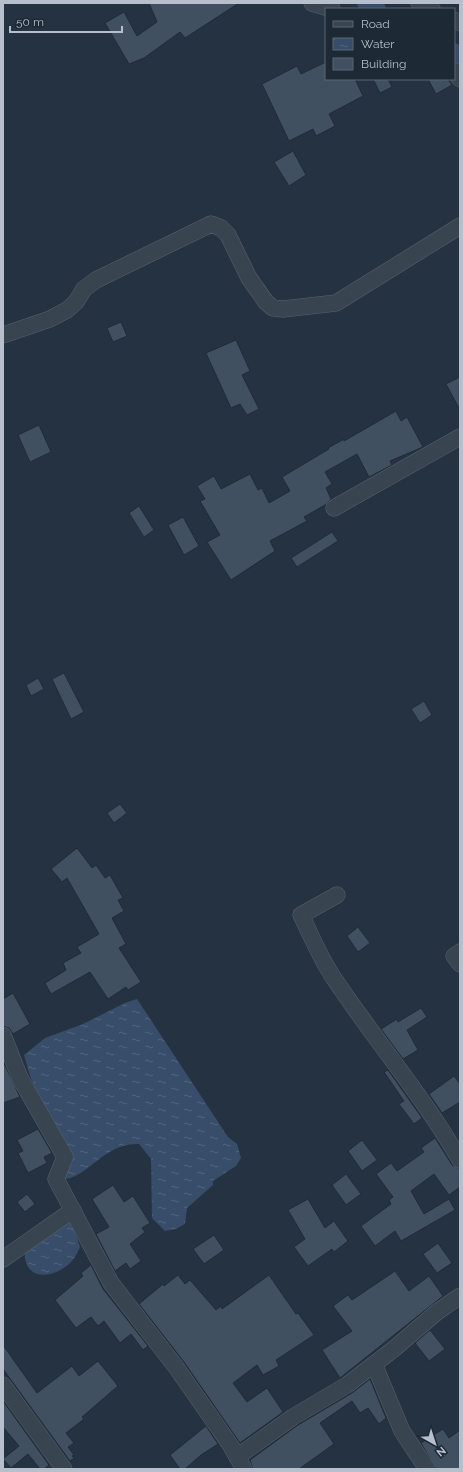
<svg xmlns="http://www.w3.org/2000/svg" width="463" height="1472" font-family="Raleway,sans-serif">
	<style>
		.water { fill: url(#water-ripples) }
		.lines { fill: none; stroke-linecap: round; stroke-linejoin: round }
		.canal { stroke: #384d69; stroke-width: 16 }
		.building { fill: #415061; stroke: #202b38 }
		.minor-casing { stroke: #57626e; stroke-width: 17 }
		.minor { stroke: #394451; stroke-width: 16 }
	</style>
	<defs>
		<pattern id="water-ripples" width="26" height="14" patternUnits="userSpaceOnUse"><rect width="26" height="14" fill="#384d69"/><path d="M2 4q2-2 4 0t4 0M15 11q2-2 4 0t4 0" fill="none" stroke="#53657d"/></pattern>
	</defs>
	<rect width="100%" height="100%" fill="#253241"/>
	<!-- water -->
	<g class="water">
		<path d="M137 999 228 1137 237 1144 241 1158 236 1166 213 1181V1185L187 1208 185 1224 176 1229 165 1231 152 1218 151 1159 139 1144C103 1142 87 1181 60 1179L64 1168 48 1118 30 1076 24 1055 45 1038 83 1024 125 1003Z"/>
		<path d="M70 1216 80 1247C77 1254 72 1263 65 1267 46 1281 22 1277 25 1249Z"/>
	</g>
	<g class="lines">
		<!-- canal -->
		<g class="canal">
			<path d="M365 3 378 9"/>
			<path d="M454 51 460 56"/>
		</g>
	</g>
	<!-- building -->
	<g class="building">
		<path d="M149 3H239L185 38 180 32 144 58 129 64 105 23 124 12 137 36 157 22Z"/>
		<path d="M326 62V79H355L363 96 329 114 335 126 316 136 313 129 289 141 262 84 297 66 301 74Z"/>
		<path d="M373 79H388L392 87 380 93Z"/>
		<path d="M428 79H448L452 85 436 94Z"/>
		<path d="M293 151 306 175 289 186 274 162Z"/>
		<path d="M121 322 127 336 113 342 107 328Z"/>
		<path d="M236 340 250 371 242 375 259 409 247 415 240 404 231 408 206 353Z"/>
		<path d="M460 377V410L446 384Z"/>
		<path d="M396 411 401 421 407 417 423 447 390 461 392 465 369 477 357 454 325 472 332 484 326 488 331 499 325 505 304 517 307 521 270 541 275 551 231 580 207 542 220 535 200 501 205 499 197 486 214 476 221 489 250 474 258 490 262 488 269 503 290 491 282 477 329 449 328 448 344 439V441Z"/>
		<path d="M39 425 51 452 30 462 18 435Z"/>
		<path d="M139 506 154 530 144 537 129 513Z"/>
		<path d="M183 517 199 546 184 555 168 525Z"/>
		<path d="M332 532 338 541 297 567 291 558Z"/>
		<path d="M64 673 84 712 71 719 52 679Z"/>
		<path d="M38 678 44 689 31 696 26 685Z"/>
		<path d="M424 701 432 715 420 723 411 709Z"/>
		<path d="M120 804 127 813 114 823 107 813Z"/>
		<path d="M77 848 92 868 96 865 105 878 110 875 123 898 118 900 124 911 112 918 126 944 119 948 141 982 128 990 126 987 108 999 90 972 51 994 45 983 66 970 63 963 81 953 77 947 99 934 67 878 62 882 51 869Z"/>
		<path d="M358 927 370 943 358 952 347 936Z"/>
		<path d="M13 993 30 1024 13 1034 9 1028 3 1026V999Z"/>
		<path d="M421 1008 427 1017 407 1030 418 1050 403 1059 381 1029 397 1019 398 1022Z"/>
		<path d="M3 1061 20 1097 3 1103Z"/>
		<path d="M388 1070 422 1118 414 1124 399 1104 404 1101 384 1072Z"/>
		<path d="M454 1076 460 1084V1102L442 1113 429 1094Z"/>
		<path d="M38 1129 52 1153 44 1157 47 1163 28 1173 18 1153 23 1151 17 1140Z"/>
		<path d="M435 1138 452 1165 460 1169V1187L449 1195 434 1174 411 1191 424 1214 449 1199 455 1210 401 1241 395 1231 375 1246 361 1226 391 1204 389 1200 393 1197 376 1174 391 1163 397 1171 424 1152 421 1148Z"/>
		<path d="M362 1140 377 1160 362 1171 348 1151Z"/>
		<path d="M346 1174 361 1194 346 1205 332 1185Z"/>
		<path d="M113 1185 124 1202 133 1196 150 1223 142 1228 145 1232 130 1244 141 1261 130 1269 126 1263 115 1271 96 1234 109 1227 92 1199Z"/>
		<path d="M27 1194 35 1204 25 1212 17 1202Z"/>
		<path d="M308 1199 325 1228 334 1221 348 1241 334 1252 332 1249 308 1266 294 1247 305 1239 288 1210Z"/>
		<path d="M214 1235 224 1250 204 1264 193 1249Z"/>
		<path d="M438 1243 452 1263 437 1273 423 1254Z"/>
		<path d="M91 1265 103 1289 148 1346 143 1350 131 1334 120 1343 104 1321 98 1326 91 1317 76 1328 55 1300 83 1276 81 1273Z"/>
		<path d="M395 1271 409 1291 429 1276 443 1296 340 1378 322 1350 352 1331 333 1306 348 1295 352 1300Z"/>
		<path d="M178 1275 185 1284 190 1280 216 1310 221 1306 222 1309 269 1275 296 1314 298 1313 314 1335 276 1360 279 1366 263 1375 257 1365 233 1383 247 1402 267 1388 283 1412 240 1443 184 1362 139 1304 163 1284 164 1286Z"/>
		<path d="M430 1330 445 1349 429 1361 415 1343Z"/>
		<path d="M3 1345 37 1393 72 1366 79 1376 98 1361 118 1386 82 1417 84 1419 66 1433 74 1443 68 1447 74 1455 72 1456 74 1458 70 1461 3 1369Z"/>
		<path d="M370 1379 386 1418 379 1424 368 1408 360 1413 352 1401 320 1423 334 1444 299 1469H253L250 1460 298 1425 352 1393Z"/>
		<path d="M3 1401 49 1465 44 1469H40L28 1454 11 1468 3 1459 19 1446 3 1427Z"/>
		<path d="M206 1426 218 1444 201 1455 185 1469H180L170 1455Z"/>
		<path d="M443 1429 449 1438 460 1430V1469H436L421 1443Z"/>
	</g>
	<g class="lines">
		<defs>
			<g id="minor">
				<path d="M312 3 332 9"/>
				<path d="M419 3 432 9"/>
				<path d="M454 20 460 23"/>
				<path d="M454 71 460 79"/>
				<path d="M3 335 50 319 67 310 76 302 84 289 96 280 211 224 221 228 228 235 249 278 266 302 273 308 283 309 336 303 460 226"/>
				<path d="M334 508 460 437"/>
				<path d="M337 895 301 915C312 937 321 960 335 980 376 1041 423 1096 460 1160"/>
				<path d="M460 952 454 956 460 964"/>
				<path d="M3 1035 20 1078 65 1157 56 1179 111 1283 176 1367 231 1446 244 1469"/>
				<path d="M3 1259 73 1210"/>
				<path d="M374 1364 402 1431 427 1469"/>
				<path d="M3 1385 64 1469"/>
				<path d="M237 1457 293 1417 347 1385 395 1348 437 1312 460 1296"/>
			</g>
		</defs>
		<!-- minor casing -->
		<use href="#minor" class="minor-casing"/>
		<!-- minor -->
		<use href="#minor" class="minor"/>
	</g>
	<!-- border -->
	<rect width="463" height="1472" fill="none" stroke="#b6bfcb" stroke-width="8"/>
	<!-- legend -->
	<rect x="325" y="8" width="130" height="72" fill="#1e2936" stroke="#5b6572"/>
	<rect x="333" y="21" width="20" height="6" fill="#394451" stroke="#5b6572"/>
	<text x="361" y="28" font-size="12" fill="#b6bfcb">Road</text>
	<rect x="333" y="38" width="20" height="12" fill="url(#water-ripples)" stroke="#5b6572"/>
	<text x="361" y="48" font-size="12" fill="#b6bfcb">Water</text>
	<rect x="333" y="58" width="20" height="12" fill="#415061" stroke="#5b6572"/>
	<text x="361" y="68" font-size="12" fill="#b6bfcb">Building</text>
	<!-- north arrow -->
	<g transform="translate(435 1444) rotate(141)" stroke="#1e2936" stroke-width="3" paint-order="stroke">
	<path d="M0-3L7 15L0 10L-7 15Z" fill="#b6bfcb"/>
	<text y="-6" font-size="11" font-weight="bold" text-anchor="middle" fill="#b6bfcb">N</text>
	</g>
	<!-- scale -->
	<path d="M10 26v6h112v-6" fill="none" stroke="#b6bfcb" stroke-width="2"/>
	<text x="16" y="26" font-size="12" fill="#b6bfcb" stroke="#1e2936" stroke-width="3" paint-order="stroke">50 m</text>
</svg>
